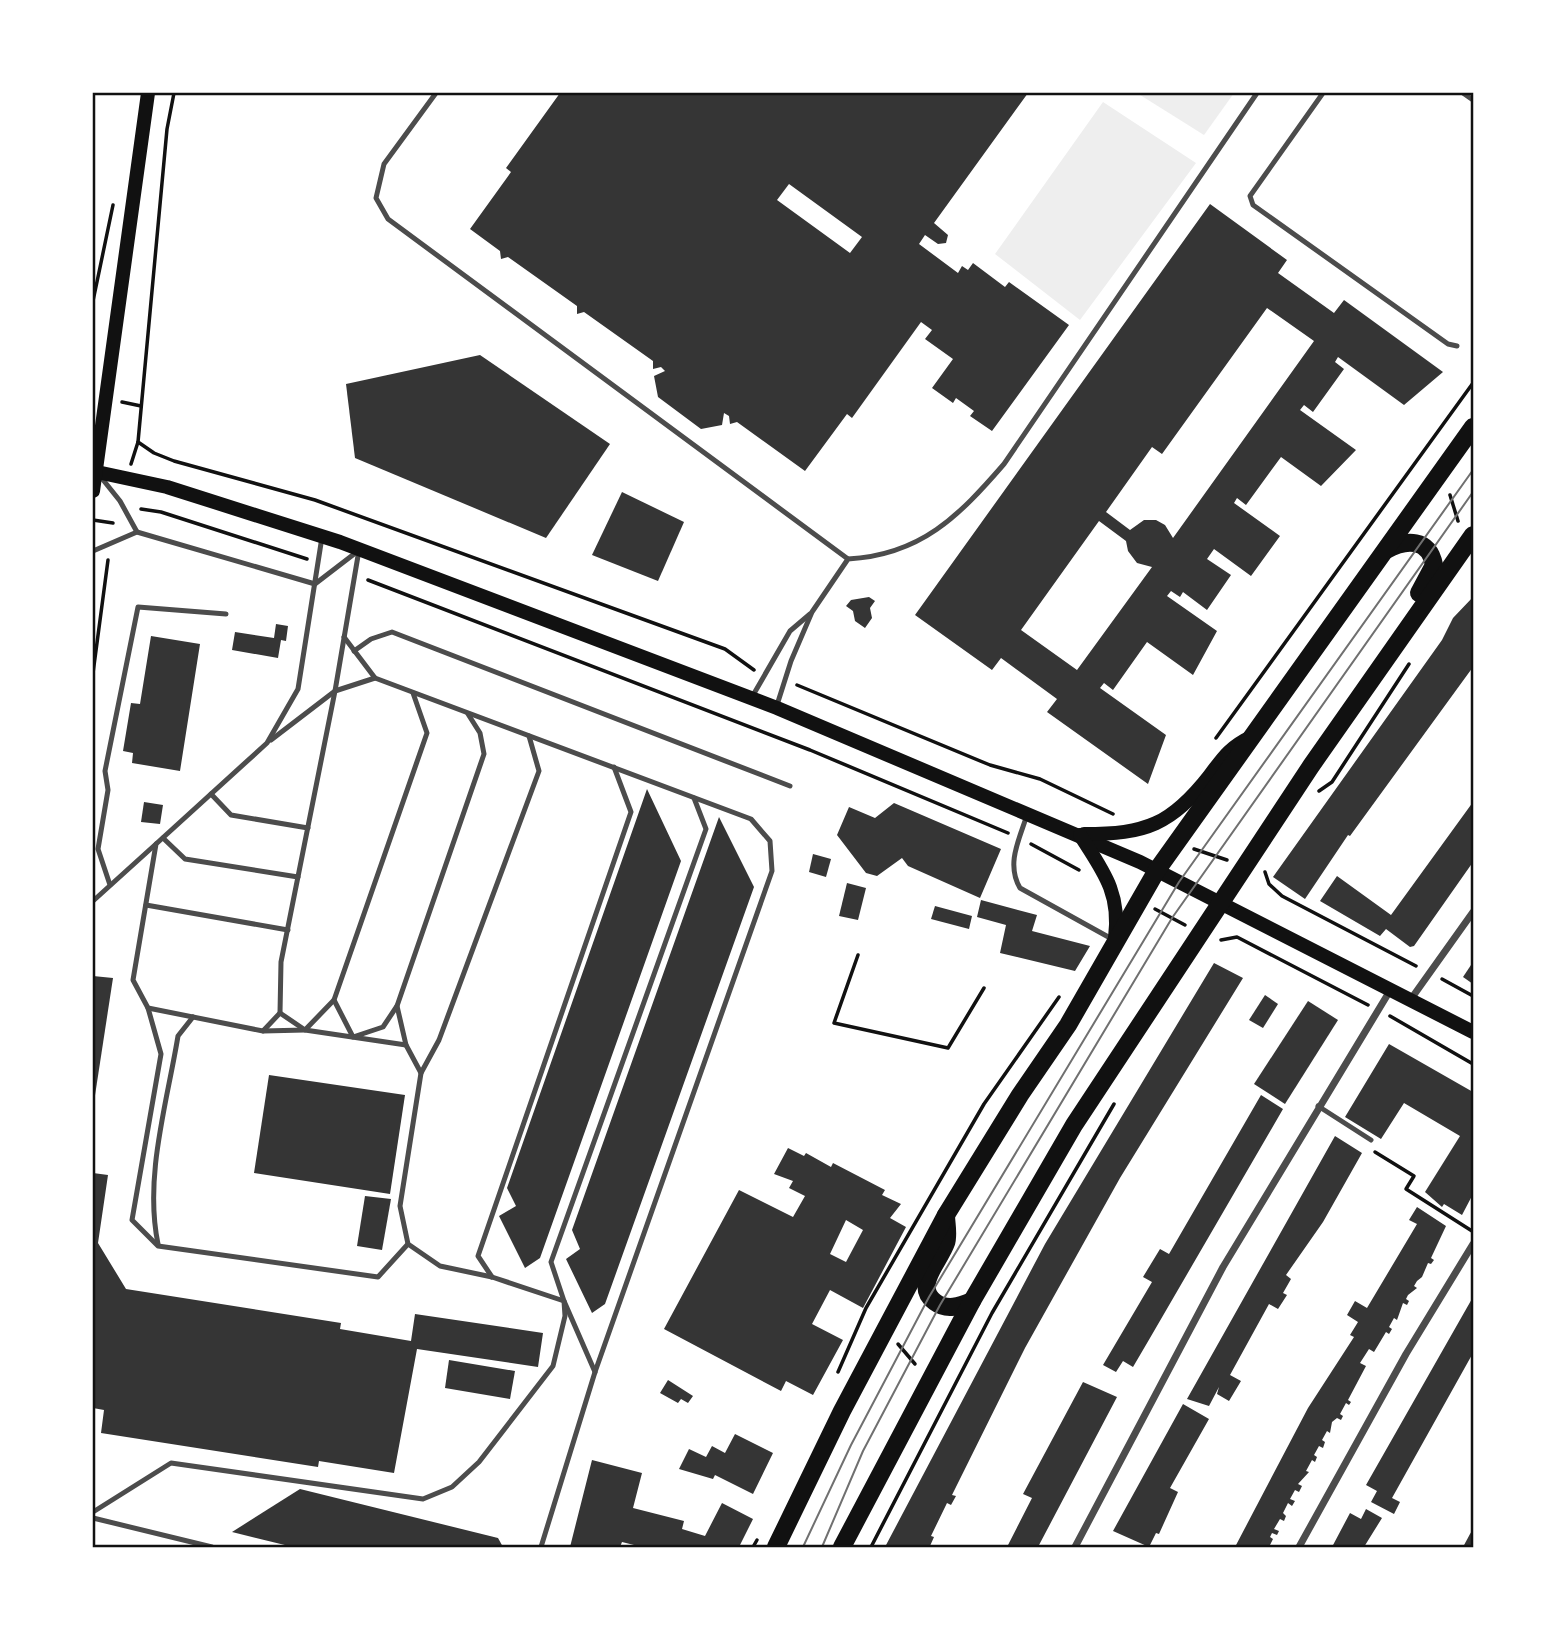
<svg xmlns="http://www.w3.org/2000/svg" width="1566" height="1640" font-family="'Work Sans',sans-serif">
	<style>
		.green { fill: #eee }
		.building { fill: #353535; fill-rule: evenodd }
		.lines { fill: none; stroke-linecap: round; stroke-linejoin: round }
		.path { stroke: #111; stroke-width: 3.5 }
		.service { stroke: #4c4c4c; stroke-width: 5 }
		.minor { stroke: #4c4c4c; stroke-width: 7 }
		.secondary { stroke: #111; stroke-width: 14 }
		.primary { stroke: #111; stroke-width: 18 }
		.tram { stroke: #707070; stroke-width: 2 }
		.neatline { fill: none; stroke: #111; stroke-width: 2.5 }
	</style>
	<rect width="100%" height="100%" fill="#fff"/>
	<!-- green -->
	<g class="green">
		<path d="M1137 93H1234L1204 135Z"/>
		<path d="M1103 102 1196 163 1080 320 995 254Z"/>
	</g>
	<!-- building -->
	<g class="building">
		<path d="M560 93H1028L934 223 948 235 946 243 938 244 925 235 919 244 958 273 962 266 968 270 973 263 1005 287 1009 282 1069 325 992 431 970 416 974 411 956 398 953 403 932 388 953 359 925 339 932 330 921 322 852 418 847 414 805 471 737 422 730 424 729 416 724 413 722 425 701 429 658 397 654 376 665 371 661 367 653 369V361L584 312 577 314V306L508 257 501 259 500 251 470 229 511 172 506 168ZM789 184 862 237 850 253 777 200Z"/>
		<path d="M1210 204 1287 260 1278 273 1334 313 1344 300 1443 372 1404 405 1338 357 1335 362 1344 369 1313 412 1304 405 1300 410 1356 450 1321 486 1281 457 1246 505 1237 498 1234 503 1280 536 1251 576 1214 549 1207 559 1231 575 1207 610 1183 592 1180 597 1171 591 1167 596 1217 631 1193 675 1147 642 1113 690 1104 683 1100 688 1166 735 1148 784 1047 712 1057 699 1001 658 992 670 915 615ZM1267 308 1314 341 1173 538 1165 525 1156 520H1144L1130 530 1106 512 1152 447 1162 454ZM1099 521 1126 541 1128 551 1137 563 1152 567 1077 670 1021 630Z"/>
		<path d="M480 355 610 444 546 538 355 458 346 384Z"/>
		<path d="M622 492 684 522 658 581 592 555Z"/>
		<path d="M869 597 875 601 870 608 872 618 865 628 855 621 853 611 846 606 851 600Z"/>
		<path d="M1473 597V667L1350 836 1348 835 1305 899 1273 877 1442 640 1453 618Z"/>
		<path d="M276 624 288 626 286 641 281 640 278 658 232 650 235 632 274 638Z"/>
		<path d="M151 636 200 644 180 771 132 763 133 753 123 751 131 703 140 704Z"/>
		<path d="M647 789 681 861 540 1258 525 1268 499 1216 516 1206 507 1188Z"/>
		<path d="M144 802 163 805 160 824 141 822Z"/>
		<path d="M1473 802V862L1414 946 1410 947 1386 929 1380 936 1320 901 1337 876 1391 915Z"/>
		<path d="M894 803 1001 849 980 898 908 866 902 858 877 876 866 873 837 835 849 807 875 818Z"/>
		<path d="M719 817 754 887 605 1304 592 1313 566 1259 580 1249 572 1230Z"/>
		<path d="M813 854 831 859 826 877 809 872Z"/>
		<path d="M847 883 866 888 858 920 839 916Z"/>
		<path d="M981 900 1037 915 1032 931 1090 946 1075 971 1000 953 1006 925 977 917Z"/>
		<path d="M935 906 972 916 969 929 931 919Z"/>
		<path d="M1473 962V984L1463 977Z"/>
		<path d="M1214 963 1243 978 1120 1178 1025 1348 952 1495 956 1496 951 1505 947 1503 931 1536 934 1537 930 1546 885 1547 1045 1244Z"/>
		<path d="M93 976 113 978 94 1102 93 1101Z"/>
		<path d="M1265 995 1278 1004 1263 1028 1249 1020Z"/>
		<path d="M1308 1001 1338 1020 1285 1104 1254 1084Z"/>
		<path d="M1389 1044 1473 1092V1194L1462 1215 1444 1204 1442 1207 1425 1192 1460 1136 1404 1103 1381 1139 1345 1117Z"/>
		<path d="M269 1075 405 1095 390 1194 254 1173Z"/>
		<path d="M1261 1095 1283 1109 1150 1338 1133 1367 1123 1361 1116 1372 1103 1365 1152 1282 1143 1277 1160 1249 1169 1254Z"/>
		<path d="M1335 1136 1362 1153 1323 1222 1286 1275 1291 1279 1283 1293 1287 1295 1278 1309 1269 1304 1230 1375 1241 1381 1229 1401 1217 1394 1219 1387 1209 1406 1187 1399Z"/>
		<path d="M788 1148 804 1156 806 1153 831 1167 833 1163 885 1190 882 1195 901 1204 890 1218 906 1227 863 1308 830 1290 812 1324 843 1340 813 1395 786 1381 781 1391 664 1329 739 1190 793 1217 805 1196 789 1188 793 1181 774 1174ZM846 1220 863 1230 846 1262 830 1254Z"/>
		<path d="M93 1173 108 1175 98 1243 126 1289 341 1323 340 1329 411 1341 415 1314 543 1333 538 1367 417 1349 394 1473 319 1461 318 1467 101 1433 104 1410 93 1408Z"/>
		<path d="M365 1196 391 1199 382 1250 357 1246Z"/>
		<path d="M1417 1207 1446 1226 1431 1258 1434 1260 1431 1264 1428 1263 1422 1277 1417 1281 1414 1286 1417 1288 1408 1295 1406 1299 1409 1301 1407 1305 1403 1303 1397 1320 1394 1318 1389 1327 1392 1329 1389 1334 1386 1332 1374 1352 1369 1349 1360 1363 1366 1366 1348 1400 1351 1402 1349 1405 1346 1403 1340 1414 1343 1416 1341 1420 1337 1418 1332 1422 1330 1433 1327 1431 1322 1440 1325 1442 1323 1448 1319 1446 1314 1455 1317 1457 1315 1462 1312 1460 1306 1471 1309 1472 1298 1484 1302 1486 1299 1492 1295 1490 1290 1499 1295 1501 1292 1506 1288 1503 1283 1513 1286 1516 1284 1521 1280 1519 1274 1529 1279 1531 1277 1535 1272 1533 1270 1537 1273 1539 1269 1547H1235L1308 1408 1354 1337 1350 1335 1358 1322 1347 1315 1355 1301 1367 1308 1417 1224 1409 1220Z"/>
		<path d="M1473 1297V1353L1392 1498 1400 1502 1394 1514 1371 1502 1377 1491 1366 1485Z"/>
		<path d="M449 1360 515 1371 510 1399 445 1388Z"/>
		<path d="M668 1380 693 1396 688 1403 681 1399 678 1403 660 1393Z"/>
		<path d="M1083 1382 1117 1397 1038 1547H1007L1032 1498 1023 1494Z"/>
		<path d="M1183 1404 1209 1419 1170 1488 1178 1492 1159 1534 1156 1533 1149 1547 1113 1531Z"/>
		<path d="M735 1434 773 1453 753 1494 715 1475 713 1479 679 1469 689 1449 706 1457 712 1446 725 1453Z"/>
		<path d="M592 1460 642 1473 633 1508 684 1521 682 1529 705 1536 722 1503 753 1519 739 1547H642L622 1542 620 1547H570Z"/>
		<path d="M300 1489 498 1538 503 1547H293L232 1532Z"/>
		<path d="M1366 1509 1382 1518 1364 1547H1332L1350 1513 1361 1519Z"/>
		<path d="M1473 1529V1547H1463L1470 1534Z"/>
	</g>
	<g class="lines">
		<!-- path -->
		<g class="path">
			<path d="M93 301 113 205"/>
			<path d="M122 402 141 406"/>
			<path d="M138 442 154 453 174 461 315 500 725 649 754 670"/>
			<path d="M131 464 138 442 167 129 174 93"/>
			<path d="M1450 495 1458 521"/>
			<path d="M141 509 161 512 307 559"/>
			<path d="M93 520 113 523"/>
			<path d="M368 580 810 750 1008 833"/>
			<path d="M93 673 108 560"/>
			<path d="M797 685 990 765 1040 779 1113 814"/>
			<path d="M1216 738 1473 383"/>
			<path d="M1319 791 1332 782 1409 664"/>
			<path d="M1031 844 1079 870"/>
			<path d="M1194 849 1227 860"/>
			<path d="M1265 872 1269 884 1282 896 1416 966"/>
			<path d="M1155 909 1185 925"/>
			<path d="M1221 940 1237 937 1368 1005"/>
			<path d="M858 955 834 1023 948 1048 984 988"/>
			<path d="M1442 979 1473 996"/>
			<path d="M1390 1016 1473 1064"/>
			<path d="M1375 1152 1414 1176 1406 1189 1472 1231"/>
			<path d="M898 1344 915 1364"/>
			<path d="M838 1372 866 1308 984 1104 1059 997"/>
			<path d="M753 1547 757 1540"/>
			<path d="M871 1547 992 1313 1114 1104"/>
		</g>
		<!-- service -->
		<g class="service">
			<path d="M436 93 384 164 376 198 388 219 848 559"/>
			<path d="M1323 93 1250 196 1253 205 1448 344 1457 346"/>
			<path d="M1463 93 1473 100"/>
			<path d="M100 476 120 501 137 532"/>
			<path d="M322 537 298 689 267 743 156 844 133 980 148 1008 263 1031 280 1013 281 962 335 691 359 550"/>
			<path d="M93 551 137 532 315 584 358 551"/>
			<path d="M344 637 375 678 751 819 770 841 772 871 595 1372 541 1547"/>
			<path d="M354 651 371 639 392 632 790 786"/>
			<path d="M752 697 790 631 810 614"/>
			<path d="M777 705 791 661 812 612 848 559C921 555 959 516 1004 464L1257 93"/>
			<path d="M468 714 480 733 484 754 397 1006 406 1045 421 1073 400 1206 408 1244 440 1266 492 1277 564 1301 595 1372"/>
			<path d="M271 740 335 691 375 678"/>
			<path d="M211 794 231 815 308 828"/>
			<path d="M1027 815C1019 840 1006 864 1020 888L1112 939"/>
			<path d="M163 838 185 859 298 877"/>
			<path d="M110 885 98 849 108 790 105 771 138 607 226 614"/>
			<path d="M93 901 156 844"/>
			<path d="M146 905 288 930"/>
			<path d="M397 1006 383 1027 353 1037 334 1000 427 733 413 693"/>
			<path d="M148 1008 161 1054 132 1220 158 1246 378 1277 408 1244"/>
			<path d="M280 1013 305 1030 406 1045"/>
			<path d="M263 1031 305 1030 334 1000"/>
			<path d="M421 1073 439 1040 539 771 529 736"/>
			<path d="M1318 1106 1371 1140"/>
			<path d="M158 1244C144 1177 167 1103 178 1036L193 1017"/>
			<path d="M492 1277 478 1256 631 812 614 767"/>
			<path d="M93 1512 171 1463 423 1499 452 1487 479 1462 553 1366 565 1316 564 1301 551 1262 706 829 694 798"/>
			<path d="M93 1518 212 1547"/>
		</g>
		<!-- minor -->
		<g class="minor">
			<path d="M1411 999 1473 912"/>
			<path d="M1075 1547 1223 1267 1391 989"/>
			<path d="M1299 1547 1406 1354 1473 1244"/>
		</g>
		<!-- secondary -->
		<g class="secondary">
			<path d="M97 472 167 487 340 542 777 708 1140 862 1473 1032"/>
			<path d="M93 491 148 93"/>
			<path d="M1084 834C1146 834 1171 825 1210 775 1224 756 1231 746 1253 736"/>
			<path d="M1080 835C1103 871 1121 893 1115 938"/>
		</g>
		<!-- primary -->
		<g class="primary">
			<path d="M1386 550C1406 539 1429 538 1434 565L1419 593"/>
			<path d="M946 1215C946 1223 949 1235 946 1243 940 1261 913 1286 935 1302 947 1311 960 1306 972 1301"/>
			<path d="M776 1547 842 1411 946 1215 1020 1095 1068 1025 1157 870 1473 427"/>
			<path d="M842 1547 972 1301 1074 1125 1311 766 1473 535"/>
		</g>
		<!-- tram -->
		<g class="tram">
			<path d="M803 1547 851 1445 929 1297 1179 882 1473 470"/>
			<path d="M822 1547 863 1451 940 1305 1172 918 1473 492"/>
		</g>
	</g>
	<!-- border -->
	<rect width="1566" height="1640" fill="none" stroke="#ffffff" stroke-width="189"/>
	<rect x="94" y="94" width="1378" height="1452" class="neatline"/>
</svg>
